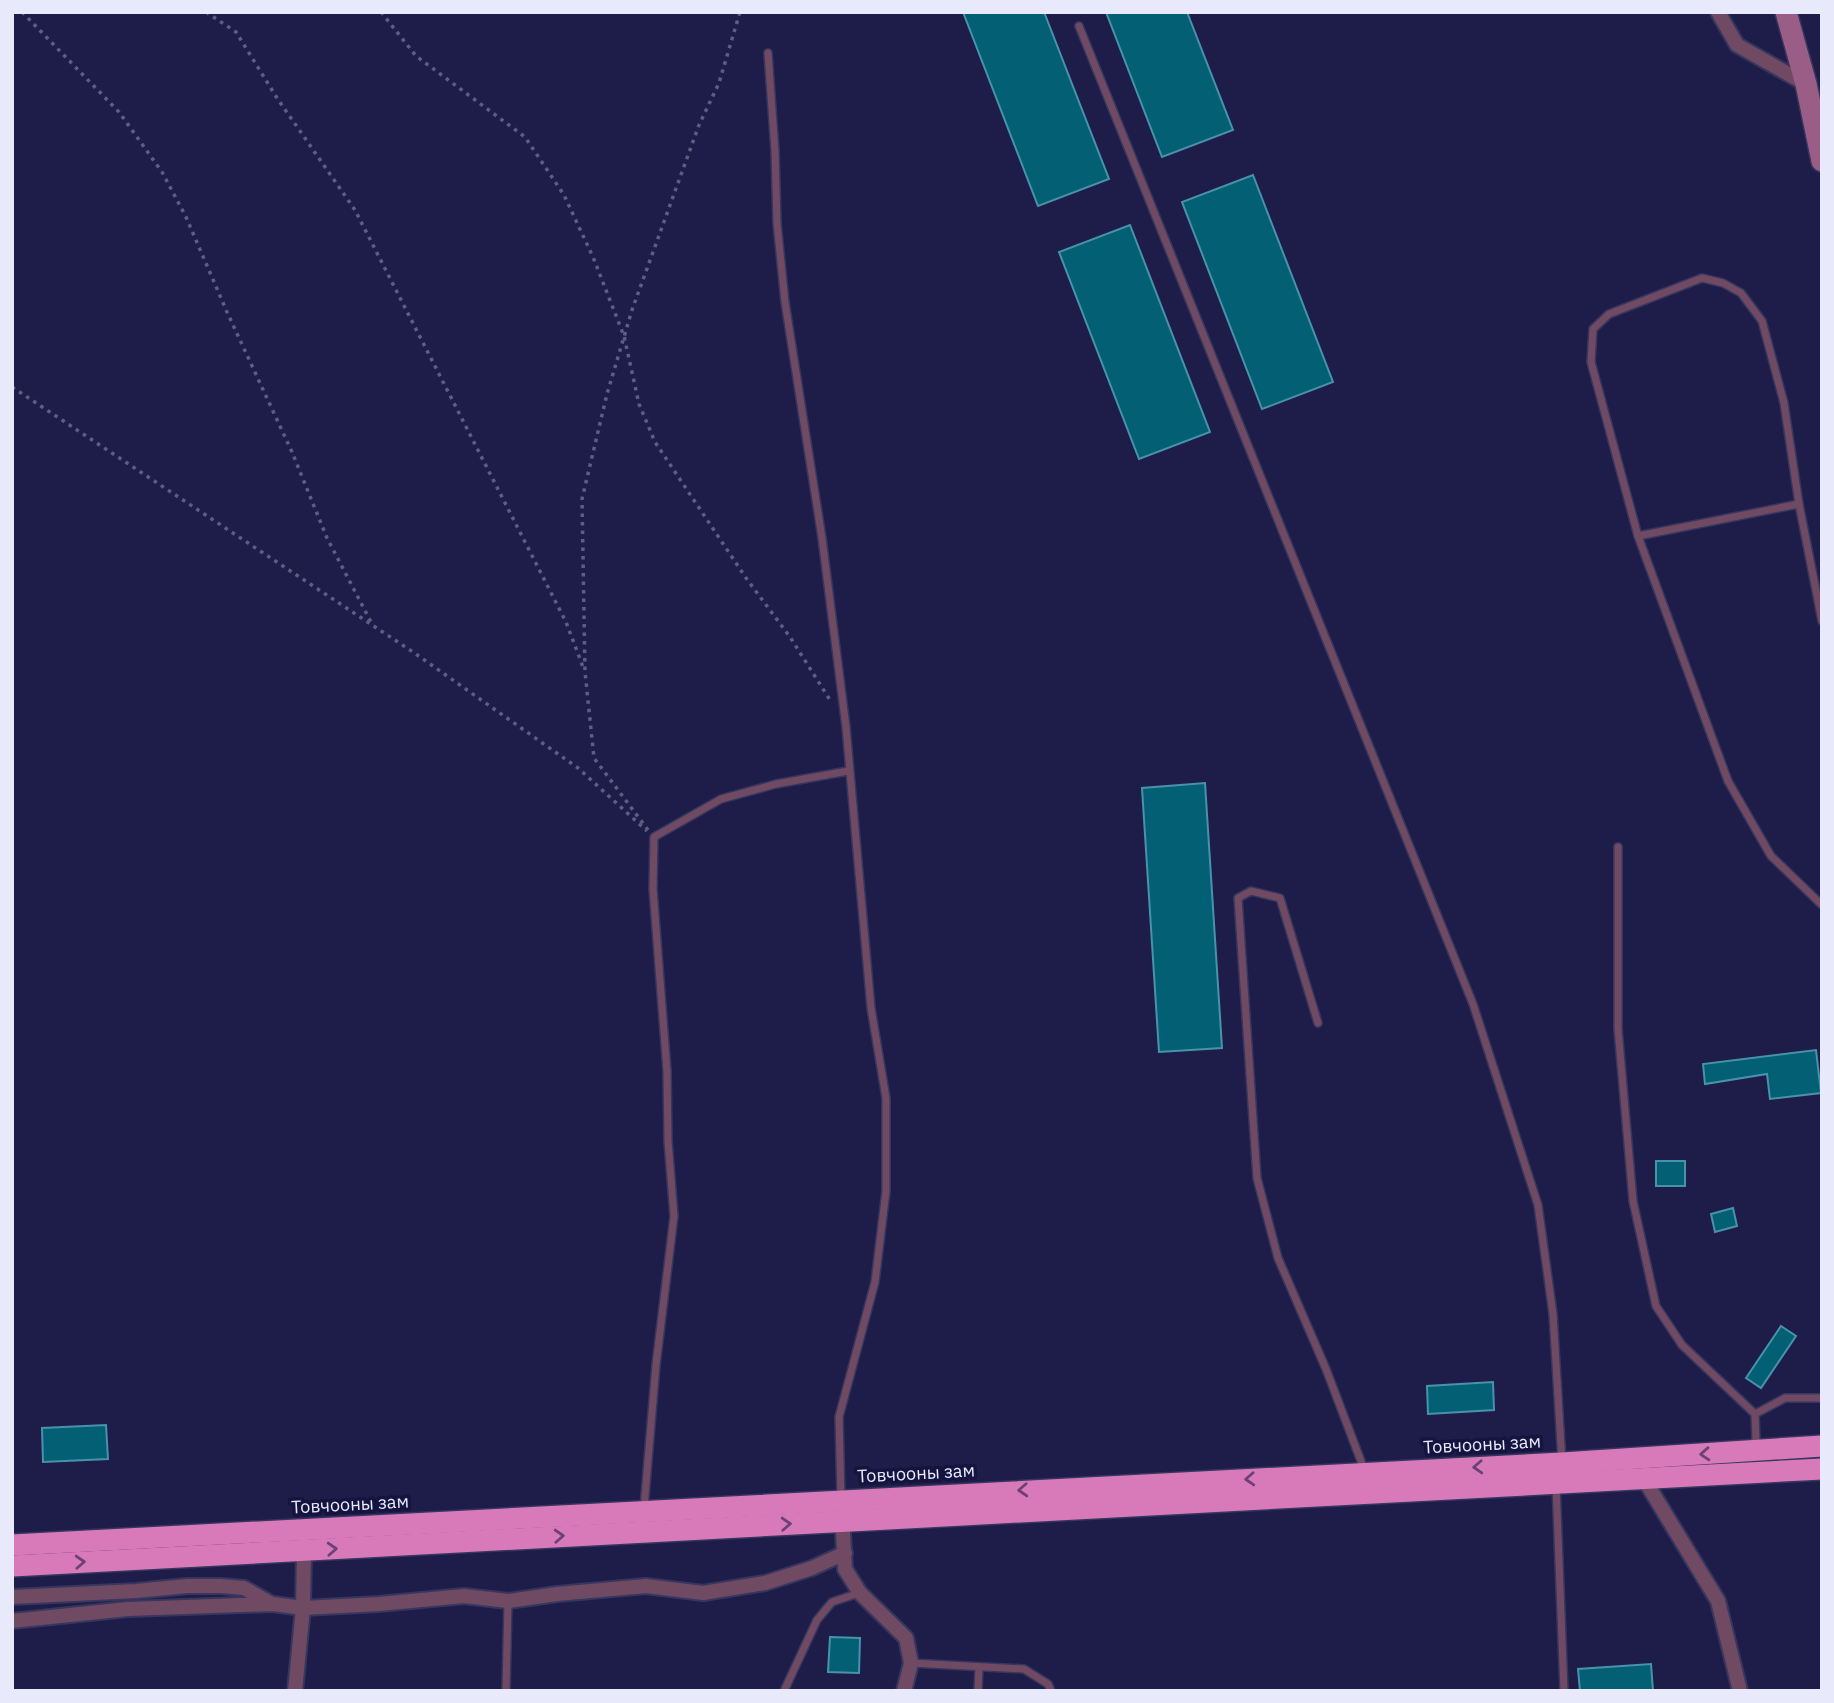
<svg xmlns="http://www.w3.org/2000/svg" width="1834" height="1703" font-family="'IBM Plex Sans',sans-serif">
	<style>
		.building { fill: #035f74; stroke: #4893a9; stroke-width: 2 }
		.lines { fill: none; stroke-linecap: round; stroke-linejoin: round }
		.lane-casing { stroke: #36365f; stroke-width: 10 }
		.street-casing { stroke: #36365f; stroke-width: 18 }
		.secondary-casing { stroke: #36365f; stroke-width: 24 }
		.highway-casing { stroke: #36365f; stroke-width: 24 }
		.path { stroke: #5e5e82; stroke-width: 3.5; stroke-dasharray: 3.5 5; stroke-linecap: butt }
		.lane { stroke: #704a63; stroke-width: 7 }
		.street { stroke: #704a63; stroke-width: 14 }
		.secondary { stroke: #9a5d86; stroke-width: 21 }
		.highway { stroke: #d87aba; stroke-width: 21 }
		.oneway { stroke: #6d4176 }
		.labels { text-anchor: middle; dominant-baseline: central; stroke-width: 7; stroke-linejoin: round; paint-order: stroke }
		.street-label { font-size: 18px; fill: #e8eafc; stroke: #15133f }
	</style>
	<rect width="100%" height="100%" fill="#1e1d4a"/>
	<!-- building -->
	<g class="building">
		<path d="M963 12H1044L1109 179 1038 206Z"/>
		<path d="M1106 12H1187L1233 130 1162 157Z"/>
		<path d="M1253 175 1333 382 1262 409 1182 202Z"/>
		<path d="M1130 225 1210 432 1139 459 1059 252Z"/>
		<path d="M1205 783 1222 1048 1159 1052 1142 788Z"/>
		<path d="M1816 1050 1821 1093 1770 1099 1767 1074 1705 1084 1703 1064Z"/>
		<rect x="1656" y="1161" width="29" height="25"/>
		<path d="M1733 1208 1737 1226 1715 1232 1711 1214Z"/>
		<path d="M1781 1326 1796 1336 1761 1388 1746 1378Z"/>
		<path d="M1493 1382 1494 1410 1428 1414 1427 1386Z"/>
		<path d="M106 1425 108 1459 43 1462 42 1428Z"/>
		<path d="M830 1637 860 1638 859 1673 828 1672Z"/>
		<path d="M1651 1664 1653 1691H1580L1578 1669Z"/>
	</g>
	<g class="lines">
		<defs>
			<g id="lane">
				<path d="M1079 26 1473 1004 1538 1205 1553 1314 1562 1462"/>
				<path d="M768 53 775 151 777 223 785 302 822 538 846 727 871 1008 886 1098V1191L875 1282 839 1417 841 1499"/>
				<path d="M1638 536 1799 504"/>
				<path d="M1822 621 1799 504 1784 403 1762 321 1741 293 1723 283 1702 278 1609 314 1593 329 1591 362 1638 536 1728 781 1771 856 1822 905"/>
				<path d="M1618 847V1029L1633 1201 1656 1306 1682 1345 1755 1414"/>
				<path d="M1318 1023 1280 898 1251 891 1238 898 1257 1178 1278 1258 1326 1369 1364 1469"/>
				<path d="M1751 1445 1756 1440 1755 1414 1785 1398H1822"/>
				<path d="M1556 1484 1564 1691"/>
				<path d="M644 1508 656 1365 674 1216 668 1141 667 1071 653 889 654 837 721 799 776 784 848 771"/>
				<path d="M911 1663 1024 1669 1048 1684 1051 1691"/>
				<path d="M506 1691 508 1601"/>
				<path d="M784 1691 817 1620 832 1602 859 1593"/>
				<path d="M978 1691 979 1667"/>
			</g>
			<g id="street">
				<path d="M1718 12 1737 45 1806 84"/>
				<path d="M1644 1479 1718 1601 1740 1691"/>
				<path d="M842 1515 845 1569 860 1593 906 1638 911 1663 904 1691"/>
				<path d="M12 1597 136 1591 187 1586H221L244 1588 272 1604"/>
				<path d="M12 1621 128 1609 273 1604 303 1608 379 1604 464 1596 508 1601 557 1594 646 1586 703 1593 765 1583 812 1568 845 1553"/>
				<path d="M295 1691 303 1608 304 1550"/>
			</g>
			<path id="secondary" d="M1786 12 1806 84 1822 161"/>
			<g id="highway">
				<path d="M12 1545 1562 1463 1822 1446"/>
				<path d="M12 1566 1822 1469"/>
			</g>
		</defs>
		<!-- lane casing -->
		<use href="#lane" class="lane-casing"/>
		<!-- street casing -->
		<use href="#street" class="street-casing"/>
		<!-- secondary casing -->
		<use href="#secondary" class="secondary-casing"/>
		<!-- highway casing -->
		<use href="#highway" class="highway-casing"/>
		<!-- path -->
		<g class="path">
			<path d="M22 12 119 112 162 172 186 217 227 312 292 452 327 538 372 624"/>
			<path d="M206 12 236 32 277 98 355 210 566 622 583 667"/>
			<path d="M381 12 416 56 525 137 564 195 593 257 624 336 639 404 655 442 746 578 790 637 830 700"/>
			<path d="M12 387 413 652 578 768 647 831"/>
			<path d="M648 830 594 758 585 672 582 499 607 394 632 310 699 125 719 83 740 12"/>
		</g>
		<!-- lane -->
		<use href="#lane" class="lane"/>
		<!-- street -->
		<use href="#street" class="street"/>
		<!-- secondary -->
		<use href="#secondary" class="secondary"/>
		<!-- highway -->
		<use href="#highway" class="highway"/>
	</g>
	<!-- one-way arrows -->
	<defs><path id="oneway-chevron" d="M-2-3.5L2.5 0L-2 3.5" fill="none" stroke-width="1.6" stroke-linecap="round" stroke-linejoin="round" transform="scale(1.75)"/></defs>
	<g class="oneway">
		<use href="#oneway-chevron" transform="translate(1705 1454) rotate(176)"/>
		<use href="#oneway-chevron" transform="translate(1478 1467) rotate(177)"/>
		<use href="#oneway-chevron" transform="translate(1250 1479) rotate(177)"/>
		<use href="#oneway-chevron" transform="translate(1023 1490) rotate(177)"/>
		<use href="#oneway-chevron" transform="translate(786 1524) rotate(-3)"/>
		<use href="#oneway-chevron" transform="translate(559 1536) rotate(-3)"/>
		<use href="#oneway-chevron" transform="translate(332 1549) rotate(-3)"/>
		<use href="#oneway-chevron" transform="translate(80 1562) rotate(-3)"/>
	</g>
	<g class="labels">
		<!-- street labels -->
		<g class="street-label">
			<text transform="translate(1482 1444) rotate(-3)">Товчооны зам</text>
			<text transform="translate(916 1473) rotate(-3)">Товчооны зам</text>
			<text transform="translate(350 1504) rotate(-3)">Товчооны зам</text>
		</g>
	</g>
	<!-- border -->
	<rect width="1834" height="1703" fill="none" stroke="#e8eafc" stroke-width="28"/>
</svg>
